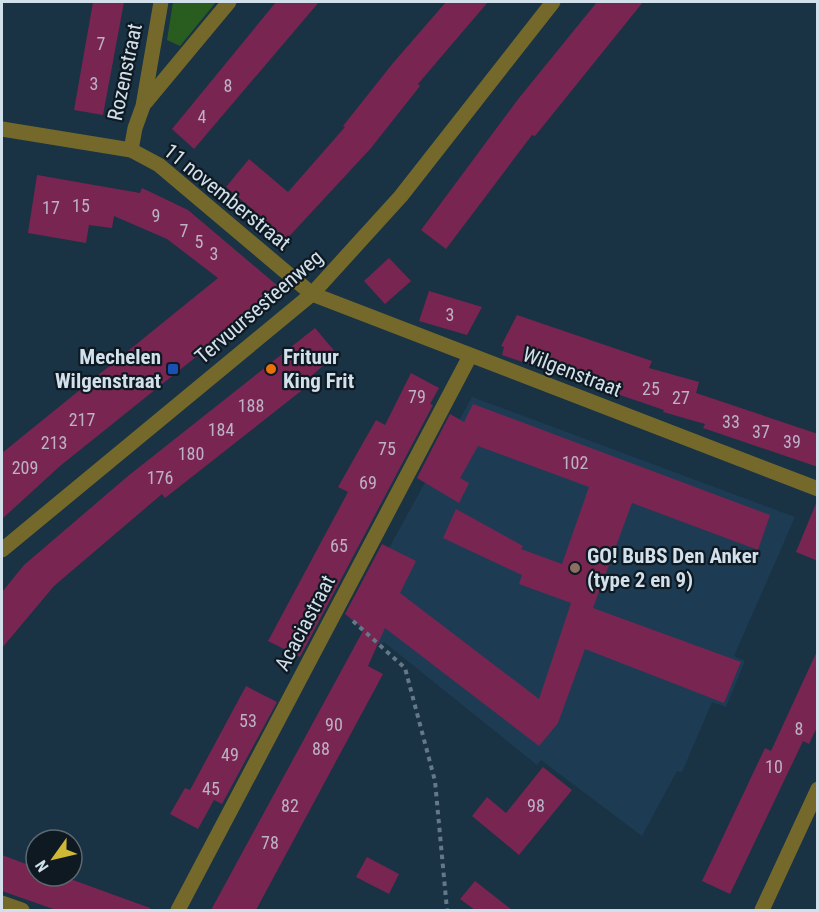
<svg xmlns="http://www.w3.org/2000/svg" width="819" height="912" font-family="'Roboto Condensed',sans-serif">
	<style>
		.built { fill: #1d3c53 }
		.green { fill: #295d1f }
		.building { fill: #792552 }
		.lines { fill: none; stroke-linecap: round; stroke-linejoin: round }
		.path { stroke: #647888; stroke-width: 4; stroke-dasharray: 4.5 4.5; stroke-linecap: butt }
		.minor { stroke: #74692a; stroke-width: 15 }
		.tertiary { stroke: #74692a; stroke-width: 15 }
		.transit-dot { fill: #1a4fb4; stroke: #0e1921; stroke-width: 2 }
		.food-dot { fill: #e8710a; stroke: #0e1921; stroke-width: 2 }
		.education-dot { fill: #8d6e63; stroke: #0e1921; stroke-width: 2 }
		.labels { text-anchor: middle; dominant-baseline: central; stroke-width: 4.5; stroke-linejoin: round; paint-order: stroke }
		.number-label { font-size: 18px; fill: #bcb1c6 }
		.street-label { font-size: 21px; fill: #d2e0ec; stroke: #0e1921 }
		.poi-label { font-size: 21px; font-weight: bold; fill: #d2e0ec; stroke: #0e1921; text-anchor: start }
	</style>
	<rect width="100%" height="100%" fill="#193244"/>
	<!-- built -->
	<path class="built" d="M472 397 795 517 734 656 745 661 726 707 712 702 682 772 677 771 642 836 541 760 537 765 384 642 381 646 350 619Z"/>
	<!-- green -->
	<path class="green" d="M173 2H216L180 46 167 40Z"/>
	<!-- building -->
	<g class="building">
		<path d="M93 2H124L103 115 74 110Z"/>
		<path d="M276 2H319L194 149 172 129Z"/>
		<path d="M446 2H488L418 84 420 86 371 148 284 242 262 222 264 219 226 187 249 159 288 192 345 127 343 126 393 63Z"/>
		<path d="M597 2H643L535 136 532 135 446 249 421 230 519 98Z"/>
		<path d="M37 175 140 193 142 188 188 210 285 292 239 328 237 324 60 466 2 519V453L218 278 167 239 114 216 112 228 89 225 86 243 28 233Z"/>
		<path d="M389 258 411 281 385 304 364 281Z"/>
		<path d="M429 291 482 307 467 335 419 321Z"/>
		<path d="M517 315 652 361 649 368 699 382 696 393 818 434V467L703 428 705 424 663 412 664 410 502 355 504 347 501 346Z"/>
		<path d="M315 328 337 354 298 387 301 391 165 498 162 494 54 586 2 648V592L24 565 128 476Z"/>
		<path d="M411 373 439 388 430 404 433 405 300 657 268 641 348 492 338 487 376 420 385 425Z"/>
		<path d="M473 404 770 515 758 550 632 503 593 608 741 662 724 703 585 649 558 723 539 746 385 628 368 666 383 674 256 910H211L364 629 345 614 382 544 416 561 400 593 539 699 571 603 519 584 522 575 443 538 456 509 523 546 521 549 562 564 589 487 478 446 460 478 469 483 459 503 417 478 450 414 464 422Z"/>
		<path d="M817 501H818V561L796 552Z"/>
		<path d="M818 649V725L809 744 803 741 730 894 702 881 765 748 771 751Z"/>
		<path d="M246 686 277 702 222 804 214 800 198 829 170 814 185 788 190 790Z"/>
		<path d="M543 767 572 790 519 855 472 816 487 797 506 813Z"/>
		<path d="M2 855 34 867 31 876H62L150 908V910H56L2 891Z"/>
		<path d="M367 857 399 874 389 894 356 877Z"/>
		<path d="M475 881 512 910H475L460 899Z"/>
	</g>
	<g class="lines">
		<!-- path -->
		<path class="path" d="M353 621 405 668 435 781 447 910"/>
		<!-- minor -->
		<g class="minor">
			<path d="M145 103 229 2"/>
			<path d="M2 129 131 150 159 165 312 294 818 489"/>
			<path d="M131 150 135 128 143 106 161 2"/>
			<path d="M2 903 22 910"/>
			<path d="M178 910 470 356"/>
			<path d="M762 910 818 789"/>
		</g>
		<!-- tertiary -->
		<path class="tertiary" d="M2 550 312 294 401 196 553 2"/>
	</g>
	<!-- markers -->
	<rect class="transit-dot" x="167" y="363" width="12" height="12" rx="3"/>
	<circle class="food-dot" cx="271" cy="369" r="6"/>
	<circle class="education-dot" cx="575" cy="568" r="6"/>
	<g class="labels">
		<!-- number labels -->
		<g class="number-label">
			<text x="101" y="43">7</text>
			<text x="94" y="83">3</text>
			<text x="228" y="85">8</text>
			<text x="202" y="116">4</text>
			<text x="81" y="205">15</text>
			<text x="51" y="207">17</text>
			<text x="156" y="215">9</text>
			<text x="184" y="230">7</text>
			<text x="199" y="241">5</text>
			<text x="214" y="253">3</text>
			<text x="450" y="314">3</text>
			<text x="651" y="388">25</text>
			<text x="417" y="396">79</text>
			<text x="681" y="397">27</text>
			<text x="251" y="405">188</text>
			<text x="82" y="419">217</text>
			<text x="731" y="421">33</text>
			<text x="221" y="429">184</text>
			<text x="761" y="431">37</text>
			<text x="792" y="441">39</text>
			<text x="54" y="442">213</text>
			<text x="387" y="448">75</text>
			<text x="191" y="453">180</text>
			<text x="575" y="462">102</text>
			<text x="25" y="467">209</text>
			<text x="160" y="477">176</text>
			<text x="368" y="482">69</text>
			<text x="339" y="545">65</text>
			<text x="248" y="720">53</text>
			<text x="334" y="724">90</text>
			<text x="799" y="728">8</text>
			<text x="321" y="748">88</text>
			<text x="230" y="754">49</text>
			<text x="774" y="766">10</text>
			<text x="211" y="788">45</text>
			<text x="290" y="805">82</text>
			<text x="536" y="805">98</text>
			<text x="270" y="842">78</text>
		</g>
		<!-- street labels -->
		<g class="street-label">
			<text transform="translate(125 72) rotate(-78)">Rozenstraat</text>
			<text transform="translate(227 197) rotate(39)">11 novemberstraat</text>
			<text transform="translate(259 307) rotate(-41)">Tervuursesteenweg</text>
			<text transform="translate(572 372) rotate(21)">Wilgenstraat</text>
			<text transform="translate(305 623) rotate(-62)">Acaciastraat</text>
		</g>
		<!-- poi labels -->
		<g class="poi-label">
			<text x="161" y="357" text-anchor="end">Mechelen<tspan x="161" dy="24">Wilgenstraat</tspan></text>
			<text x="283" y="357">Frituur<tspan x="283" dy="24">King Frit</tspan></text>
			<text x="587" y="556">GO! BuBS Den Anker<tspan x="587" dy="24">(type 2 en 9)</tspan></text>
		</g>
	</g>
	<!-- border -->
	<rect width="819" height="912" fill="none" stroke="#d2e0ec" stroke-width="6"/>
	<!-- north arrow -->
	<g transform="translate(54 858) rotate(236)"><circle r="28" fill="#0e1921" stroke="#5c6972" stroke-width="1.5"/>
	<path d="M0-4.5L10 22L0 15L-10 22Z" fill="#d0b837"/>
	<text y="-9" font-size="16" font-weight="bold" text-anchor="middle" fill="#d2e0ec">N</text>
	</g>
</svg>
